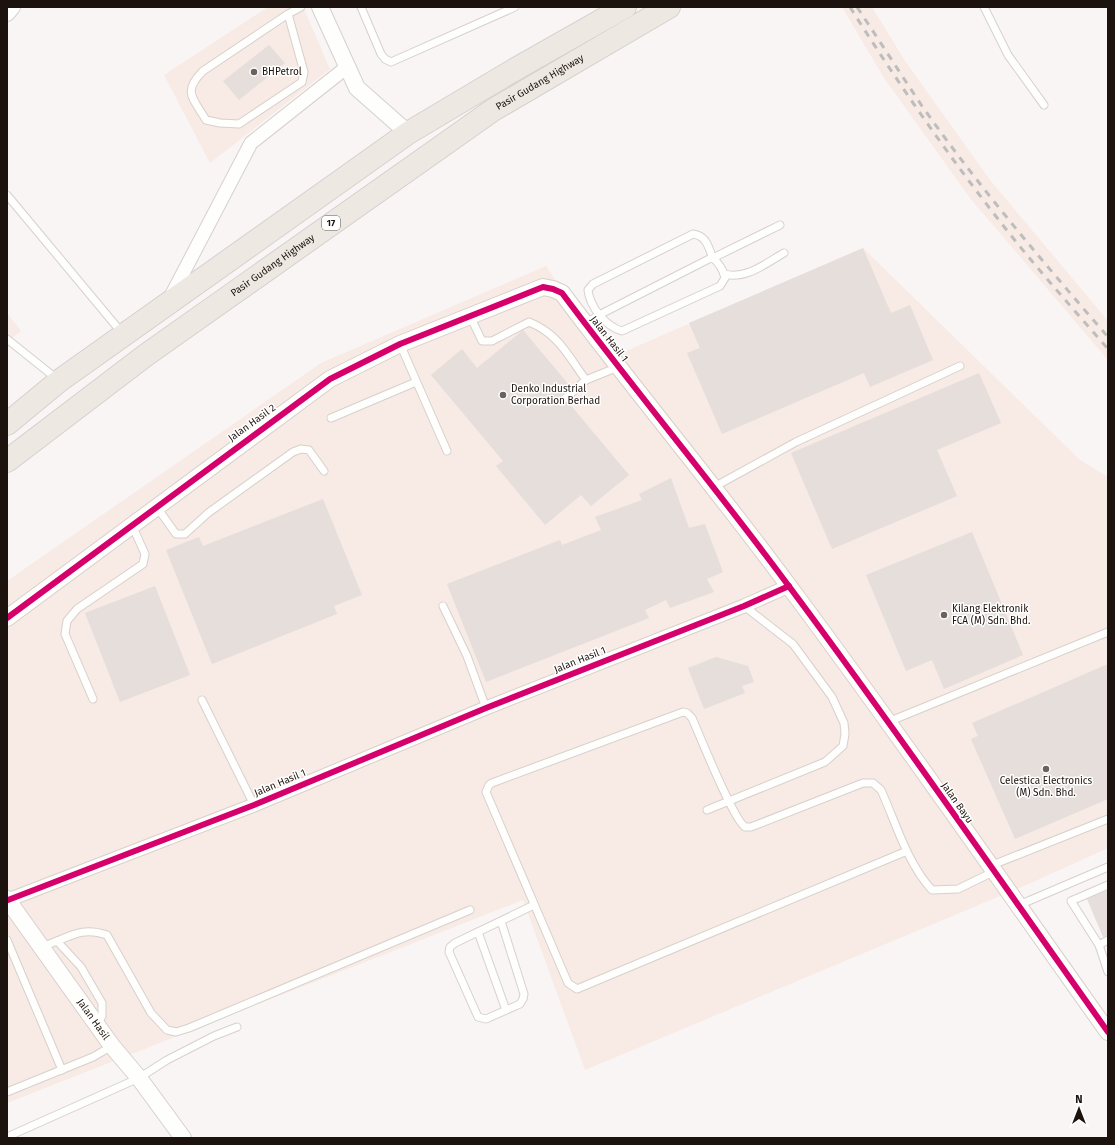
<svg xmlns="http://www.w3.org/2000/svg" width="1115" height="1145" font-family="'Fira Sans',sans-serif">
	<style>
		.built { fill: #f8eae4 }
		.building { fill: #e5deda }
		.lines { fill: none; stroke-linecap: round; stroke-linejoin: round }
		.service-casing { stroke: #d7d0cd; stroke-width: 9 }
		.minor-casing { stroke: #d7d0cd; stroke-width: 15 }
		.tertiary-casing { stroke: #d7d0cd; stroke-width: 18 }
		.trunk-casing { stroke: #d4d0d0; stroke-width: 24 }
		.service { stroke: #fefefd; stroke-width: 7 }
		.minor { stroke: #fefefd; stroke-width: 13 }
		.tertiary { stroke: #fefefd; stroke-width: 16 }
		.trunk { stroke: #ede9e2; stroke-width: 22 }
		.rail { stroke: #bebdbd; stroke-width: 3; stroke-dasharray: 7 7; stroke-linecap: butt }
		.cycleway-casing { stroke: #fff; stroke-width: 8 }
		.cycleway { stroke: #d6006c; stroke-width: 6 }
		.poi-dot { fill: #6a625e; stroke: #fff; stroke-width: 1.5 }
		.labels { text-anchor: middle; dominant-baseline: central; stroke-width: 3; stroke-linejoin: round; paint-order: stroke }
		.shield { fill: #fff; stroke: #615a56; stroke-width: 1 }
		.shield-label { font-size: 9px; font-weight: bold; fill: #1d130e }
		.poi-label { font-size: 10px; fill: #1d130e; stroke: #fff; text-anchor: start }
		.street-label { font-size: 10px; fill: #1d130e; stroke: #fff }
	</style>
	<rect width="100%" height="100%" fill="#f9f5f4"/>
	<!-- built -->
	<g class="built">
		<path d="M268 7H303L330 69 210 163 164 75Z"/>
		<path d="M842 7H872L905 61 990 180 1108 321V360L970 198 884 78Z"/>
		<path d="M863 248 1080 460 1108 477V848L1024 886 585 1070 523 900 7 1103V581L321 363 546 266 585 324 610 358Z"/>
		<path d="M7 313 21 331 7 342Z"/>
	</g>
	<!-- building -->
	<g class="building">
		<path d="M269 45 285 63 239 100 223 81Z"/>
		<path d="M863 248 891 313 910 305 933 360 870 387 864 373 722 434 687 353 700 348 689 323Z"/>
		<path d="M523 330 570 386 557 399V405L562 407 568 402 629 475 591 506 581 495 545 525 496 466 503 461 431 375 462 349 477 368Z"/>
		<path d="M979 373 1001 423 937 450 957 496 832 549 791 453Z"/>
		<path d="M671 478 689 528 705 524 723 572 707 579 714 592 670 608 666 600 645 610 649 618 486 682 447 584 560 540 562 545 601 530 595 517 642 500 639 494Z"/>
		<path d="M323 499 362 595 334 606 337 614 212 664 166 550 199 537 203 546Z"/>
		<path d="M972 532 1023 655 944 689 932 660 906 671 866 575Z"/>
		<path d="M155 586 190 675 120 702 85 613Z"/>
		<path d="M716 657 748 666 754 682 742 686 745 693 704 709 688 668Z"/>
		<path d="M1108 664V799L1015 839 971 739 978 736 972 723Z"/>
		<path d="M1108 890V935L1103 937 1087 899Z"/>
	</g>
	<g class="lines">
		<defs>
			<g id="service">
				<path d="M361 7 381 54 385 59 391 62 515 7"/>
				<path d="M984 7 1008 55 1044 105"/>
				<path d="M288 14 304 72 302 82 239 124 220 123 206 120C193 98 182 92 203 71L288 14 301 7"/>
				<path d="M7 195 122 333"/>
				<path d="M724 274C746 280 766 263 784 253"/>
				<path d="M470 316 482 341H492L529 322C559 334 568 356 586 380L561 402"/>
				<path d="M585 324 599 315 709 259 713 258C718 262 724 271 725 278L720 286 622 331C605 326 590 307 588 290L593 284 693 234C707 236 708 247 713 258L780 225"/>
				<path d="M7 339 57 379"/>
				<path d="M400 344 447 451"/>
				<path d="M586 380 618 367"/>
				<path d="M331 418 416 382"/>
				<path d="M714 487 796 442 960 366"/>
				<path d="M156 506 176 534H185L208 513 293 452 301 449 309 450 324 471"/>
				<path d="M443 606 467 656 486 708"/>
				<path d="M93 699 65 634 67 621 77 609 143 564 145 554 132 525"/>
				<path d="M202 700 254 805"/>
				<path d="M888 722 1108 632"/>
				<path d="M707 810 825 762 843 746 845 734 844 723 832 697 793 644 744 606"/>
				<path d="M907 851 577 989 568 983 486 792 489 785 492 783 683 712 687 713 692 718C700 736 733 819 745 827H751L863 783H873L881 790C896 823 907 863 932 890L958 889 993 872"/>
				<path d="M990 866 1108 819"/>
				<path d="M1108 885 1071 901 1099 945 1108 972"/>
				<path d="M1019 905 1108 867"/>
				<path d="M501 921 524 994 523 999 520 1004 486 1019 478 1017 449 952 450 947 455 943 534 905"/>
				<path d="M478 932 506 1010"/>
				<path d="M7 940 62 1070"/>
				<path d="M57 941C76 933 86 928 107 935L151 1013 167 1030 176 1032 189 1028 470 910"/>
				<path d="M1099 945 1108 940"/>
				<path d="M42 947 57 941 81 967 102 1003V1016L98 1024"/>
				<path d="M7 1092 93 1057 112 1046"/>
				<path d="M7 1137 139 1078 167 1060 214 1036 237 1027"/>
			</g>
			<g id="minor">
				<path d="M170 298 251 143 347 67"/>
				<path d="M8 900 254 805 486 708 744 606 789 586"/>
			</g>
			<g id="tertiary">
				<path d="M320 7 357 88 408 133"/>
				<path d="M7 13 12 7"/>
				<path d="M7 618 330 379 400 344 543 287 553 289 562 293C636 392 715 486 788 585 898 732 1002 883 1108 1032"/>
				<path id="s1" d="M7 899 112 1046 139 1078 183 1138"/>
			</g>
			<g id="trunk">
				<path d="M7 424 59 381 408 133 514 70 625 7"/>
				<path id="s2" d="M7 461 146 355 493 110 669 7"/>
			</g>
		</defs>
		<!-- service casing -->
		<use href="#service" class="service-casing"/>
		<!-- minor casing -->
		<use href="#minor" class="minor-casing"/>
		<!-- tertiary casing -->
		<use href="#tertiary" class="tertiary-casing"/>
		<!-- trunk casing -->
		<use href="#trunk" class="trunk-casing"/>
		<!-- service -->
		<use href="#service" class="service"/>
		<!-- minor -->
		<use href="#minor" class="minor"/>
		<!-- tertiary -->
		<use href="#tertiary" class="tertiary"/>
		<!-- trunk -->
		<use href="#trunk" class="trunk"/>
		<!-- rail -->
		<g class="rail">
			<path d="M850 7C899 85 952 161 1009 233 1041 273 1075 311 1108 349"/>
			<path d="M857 7C879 40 900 73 922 106 979 187 1043 262 1108 337"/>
		</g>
		<defs>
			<g id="cycleway">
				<path d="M7 618 330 379 400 344 543 287 553 289 562 293C636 392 715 486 788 585 898 732 1002 883 1108 1032"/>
				<path d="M8 900 254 805 486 708 744 606 789 586"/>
			</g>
		</defs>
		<!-- cycleway casing -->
		<use href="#cycleway" class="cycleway-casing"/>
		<!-- cycleway -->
		<use href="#cycleway" class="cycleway"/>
	</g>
	<!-- markers -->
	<g class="poi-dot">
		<circle cx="254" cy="72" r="4"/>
		<circle cx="503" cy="395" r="4"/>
		<circle cx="944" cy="615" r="4"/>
		<circle cx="1046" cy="769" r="4"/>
	</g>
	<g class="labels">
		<!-- shield labels -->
		<rect class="shield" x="322" y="216" width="18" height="14" rx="3"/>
		<g class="shield-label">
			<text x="331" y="223">17</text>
		</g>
		<!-- poi labels -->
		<g class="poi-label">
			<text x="262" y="72">BHPetrol</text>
			<text x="511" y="389">Denko Industrial<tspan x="511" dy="12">Corporation Berhad</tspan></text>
			<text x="952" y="609">Kilang Elektronik<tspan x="952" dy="12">FCA (M) Sdn. Bhd.</tspan></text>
			<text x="1046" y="781" text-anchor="middle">Celestica Electronics<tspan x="1046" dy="12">(M) Sdn. Bhd.</tspan></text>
		</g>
		<!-- street labels -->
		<g class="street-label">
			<text stroke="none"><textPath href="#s2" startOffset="654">Pasir Gudang Highway</textPath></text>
			<text stroke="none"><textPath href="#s2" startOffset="330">Pasir Gudang Highway</textPath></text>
			<text transform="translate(609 339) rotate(52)">Jalan Hasil 1</text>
			<text transform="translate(252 423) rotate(-36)">Jalan Hasil 2</text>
			<text transform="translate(580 660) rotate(-22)">Jalan Hasil 1</text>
			<text transform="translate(280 783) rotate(-23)">Jalan Hasil 1</text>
			<text transform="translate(957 803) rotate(55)">Jalan Bayu</text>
			<text stroke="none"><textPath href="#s1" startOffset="148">Jalan Hasil</textPath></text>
		</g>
	</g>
	<!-- border -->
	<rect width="1115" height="1145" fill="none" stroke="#1d130e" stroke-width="16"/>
	<!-- north arrow -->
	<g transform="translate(1079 1109)" stroke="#ffffff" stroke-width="3" paint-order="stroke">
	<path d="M0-3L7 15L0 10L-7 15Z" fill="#1d130e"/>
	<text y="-6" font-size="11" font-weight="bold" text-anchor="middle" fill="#1d130e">N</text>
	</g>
</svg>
